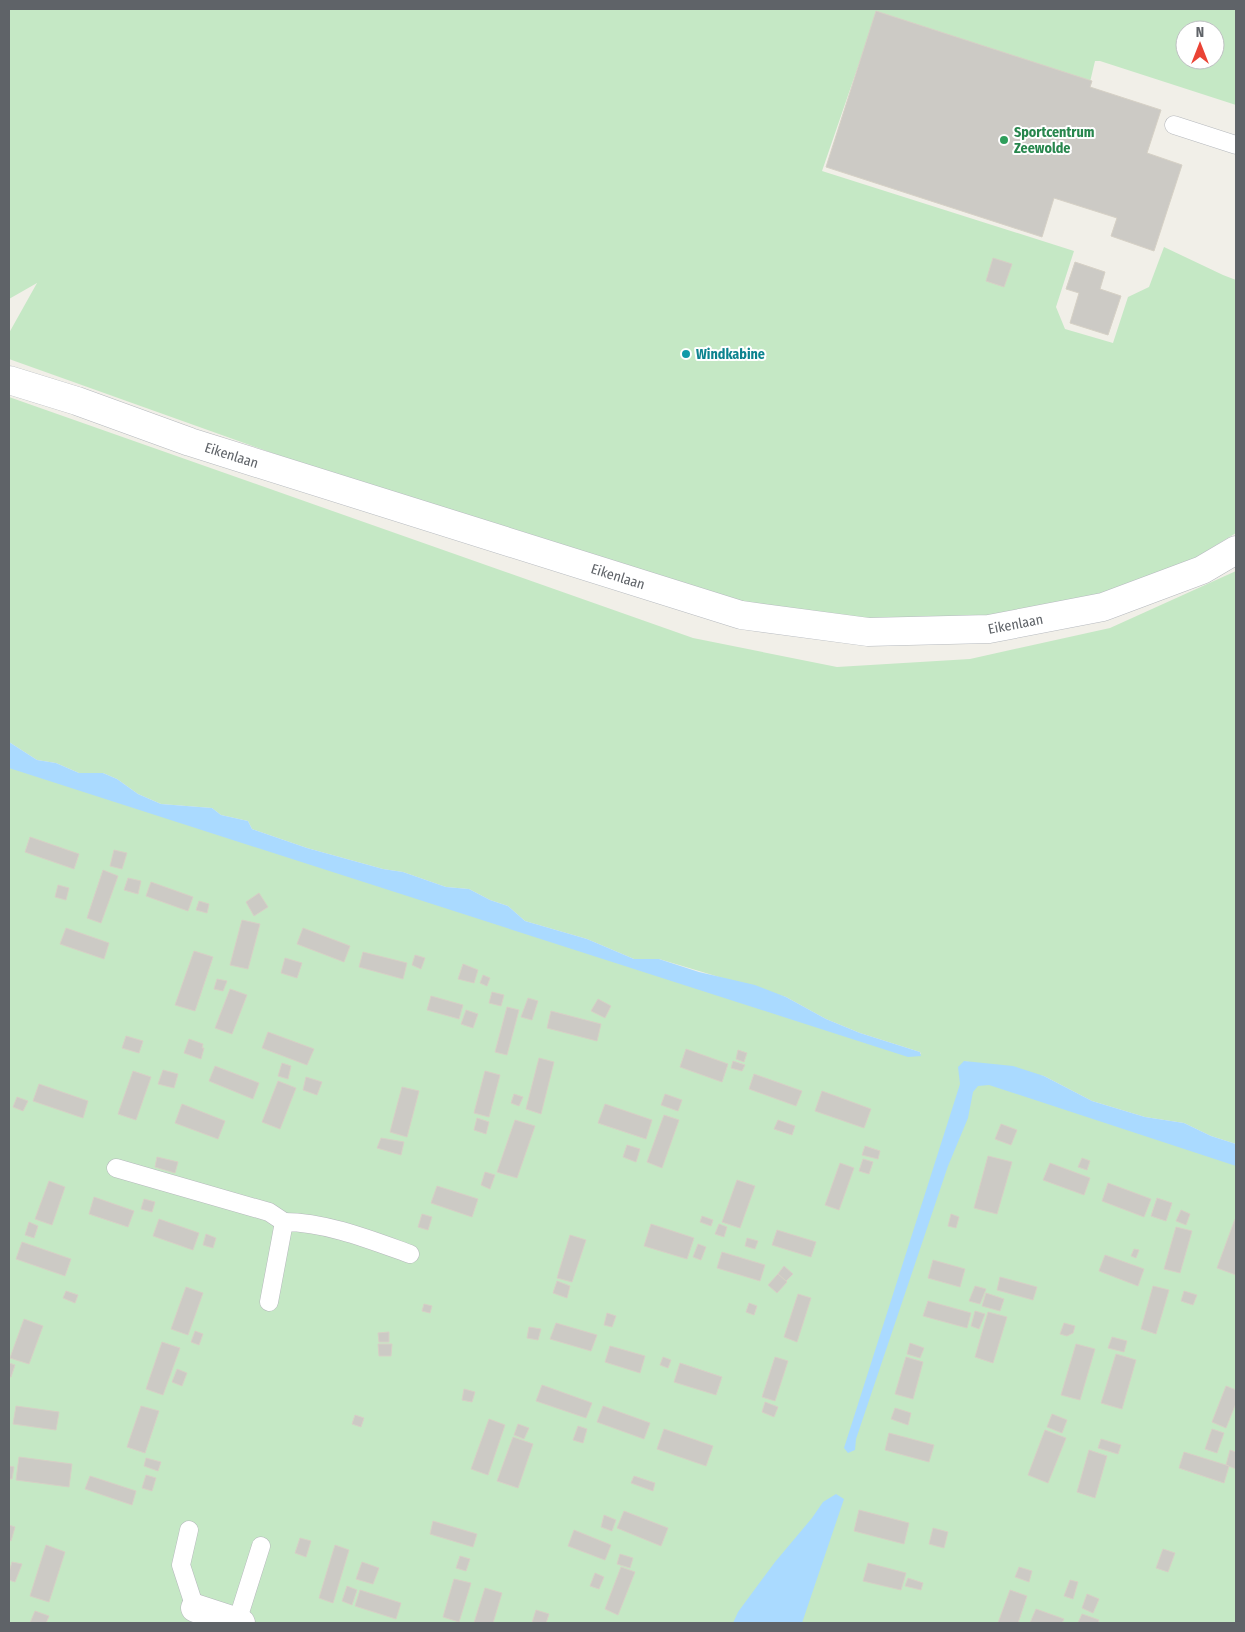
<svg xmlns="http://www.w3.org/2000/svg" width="1245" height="1632" font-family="'Fira Sans Condensed',sans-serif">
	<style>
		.green { fill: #c5e8c5; fill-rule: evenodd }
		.water { fill: #aadaff }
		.building { fill: #cccac5; stroke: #d6d1c6 }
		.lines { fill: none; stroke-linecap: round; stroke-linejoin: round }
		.lane-casing { stroke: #b5b8bc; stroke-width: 19 }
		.street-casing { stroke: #b5b8bc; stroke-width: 29 }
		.secondary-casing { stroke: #b6babf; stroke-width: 29 }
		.lane { stroke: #fff; stroke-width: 18 }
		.street { stroke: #fff; stroke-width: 28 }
		.secondary { stroke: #fff; stroke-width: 28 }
		.leisure-dot { fill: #2e9e5b; stroke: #fff; stroke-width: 2 }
		.culture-dot { fill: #0f9aa8; stroke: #fff; stroke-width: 2 }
		.labels { text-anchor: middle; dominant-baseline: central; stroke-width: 4; stroke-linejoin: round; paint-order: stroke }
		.leisure-label { font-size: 14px; font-weight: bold; fill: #27864d; stroke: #fff; text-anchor: start }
		.culture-label { font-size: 14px; font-weight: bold; fill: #0d838f; stroke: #fff; text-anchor: start }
		.street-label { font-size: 14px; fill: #5f6368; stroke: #fff }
	</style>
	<rect width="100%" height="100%" fill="#f1efe8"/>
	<!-- green -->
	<g class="green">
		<path d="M9 9H1236V105L1100 61H1095L1090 82 875 17 822 171 1074 251 1056 307 1065 329 1113 343 1128 297 1149 287 1164 247 1223 275 1236 280V533L1182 566 1037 620 870 635 546 551 9 359V333L37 283 9 299ZM1185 30H1215V60H1185Z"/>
		<path d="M9 397 693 638 837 667 970 659 1110 628 1236 571V1144L1211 1136 1184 1123 1145 1117 1092 1101 1044 1076 964 1061 1236 1157V1623H9V759L921 1054 920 1052 860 1033 826 1019 786 997 659 959H634L587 939 525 921 508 906 490 900 469 889 446 887 403 872 383 869 307 848 252 829 248 821 221 815 212 808 161 804 138 794 117 779 103 773H79L56 763 37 760 9 742Z"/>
	</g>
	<!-- water -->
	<g class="water">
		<path d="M9 742 37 760 56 763 79 773H103L117 779 138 794 161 804 212 808 221 815 248 821 252 829 307 848 383 869 403 872 446 887 469 889 490 900 508 906 525 921 587 939 634 959H659L699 972 755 985 786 997 826 1019 860 1033 920 1052 921 1056 908 1057 9 768Z"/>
		<path d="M964 1061 1013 1066 1044 1076 1092 1101 1145 1117 1184 1123 1211 1136 1236 1144V1166L989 1085 978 1086 973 1092 968 1118 948 1166 856 1439 855 1450 848 1453 844 1448 960 1084 958 1067Z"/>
		<path d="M836 1494 844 1499 802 1623H733L738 1612 775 1562 812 1518 823 1502Z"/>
	</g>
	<!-- building -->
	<g class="building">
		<path d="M876 11 1092 81 1090 87 1161 110 1147 153 1182 165 1154 251 1111 236 1117 218 1054 198 1042 237 826 167Z"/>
		<path d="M993 258 1012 264 1004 287 986 281Z"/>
		<path d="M1075 262 1105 272 1100 289 1121 296 1108 335 1070 323 1079 293 1066 289Z"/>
		<path d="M30 837 79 854 74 869 25 852Z"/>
		<path d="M114 850 127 853 122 869 110 866Z"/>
		<path d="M103 870 118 876 101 923 87 918Z"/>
		<path d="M128 878 141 881 138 894 124 890Z"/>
		<path d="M151 882 193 897 188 911 146 896Z"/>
		<path d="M58 885 69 888 66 900 55 897Z"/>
		<path d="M259 893 268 907 254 916 246 902Z"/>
		<path d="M199 901 209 904 207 913 196 910Z"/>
		<path d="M242 920 260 924 248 969 230 965Z"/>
		<path d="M66 928 109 943 104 959 60 944Z"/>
		<path d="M303 928 350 946 344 962 297 944Z"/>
		<path d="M194 951 213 957 195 1011 175 1005Z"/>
		<path d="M363 952 407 963 403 979 359 967Z"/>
		<path d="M415 955 425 958 421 969 412 965Z"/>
		<path d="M285 958 302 963 297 978 281 973Z"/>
		<path d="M463 964 478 970 474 983 458 979Z"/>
		<path d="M483 975 490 978 487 986 480 983Z"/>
		<path d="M217 979 227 981 223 991 214 989Z"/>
		<path d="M230 989 247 995 232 1034 215 1028Z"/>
		<path d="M492 992 504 995 501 1006 489 1003Z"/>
		<path d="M431 996 463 1005 459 1019 427 1010Z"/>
		<path d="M528 998 538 1001 532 1020 521 1017Z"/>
		<path d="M598 999 611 1006 605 1018 591 1011Z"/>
		<path d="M507 1007 519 1010 507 1055 495 1052Z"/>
		<path d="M466 1010 478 1014 473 1028 461 1024Z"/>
		<path d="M551 1011 601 1024 597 1041 547 1028Z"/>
		<path d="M268 1032 314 1049 307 1065 262 1048Z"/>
		<path d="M126 1036 143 1041 139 1053 122 1048Z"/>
		<path d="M189 1039 203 1044 202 1048H204L201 1059 184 1053Z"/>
		<path d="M686 1049 728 1064 722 1082 680 1067Z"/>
		<path d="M738 1050 747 1053 744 1062 736 1059Z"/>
		<path d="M539 1058 554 1062 541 1114 526 1109Z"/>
		<path d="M733 1061 745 1065 742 1071 731 1068Z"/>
		<path d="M282 1063 291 1066 288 1079 278 1076Z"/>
		<path d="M215 1066 259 1083 253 1099 209 1081Z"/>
		<path d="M163 1070 178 1074 174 1088 158 1084Z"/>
		<path d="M133 1071 151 1077 136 1120 118 1114Z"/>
		<path d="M485 1071 500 1075 489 1117 474 1113Z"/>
		<path d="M754 1074 802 1091 796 1106 749 1089Z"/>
		<path d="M306 1077 322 1082 317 1095 303 1090Z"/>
		<path d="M278 1081 296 1088 280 1129 262 1122Z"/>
		<path d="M39 1084 88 1101 83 1118 33 1101Z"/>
		<path d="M402 1087 419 1091 407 1137 390 1132Z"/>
		<path d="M822 1091 871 1109 864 1128 815 1111Z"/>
		<path d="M514 1094 523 1097 519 1106 511 1103Z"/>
		<path d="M665 1094 682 1100 678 1111 661 1105Z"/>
		<path d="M17 1097 28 1101 23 1111 13 1107Z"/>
		<path d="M182 1104 225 1121 218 1139 175 1123Z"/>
		<path d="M605 1104 652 1120 646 1139 598 1123Z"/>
		<path d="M664 1115 679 1120 662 1168 647 1162Z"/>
		<path d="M477 1118 489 1122 486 1134 474 1130Z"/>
		<path d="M515 1120 535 1126 517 1178 497 1172Z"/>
		<path d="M778 1120 795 1126 792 1135 774 1129Z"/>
		<path d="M1001 1124 1017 1130 1011 1145 995 1139Z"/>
		<path d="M381 1138 404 1142 401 1155 377 1148Z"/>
		<path d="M627 1145 640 1149 636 1162 623 1157Z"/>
		<path d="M865 1146 880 1151 878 1159 862 1155Z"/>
		<path d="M988 1156 1012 1162 997 1214 974 1208Z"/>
		<path d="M157 1157 178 1162 175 1173 155 1167Z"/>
		<path d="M1082 1158 1090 1161 1087 1170 1078 1167Z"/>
		<path d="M863 1159 873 1162 869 1174 859 1171Z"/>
		<path d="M840 1163 854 1168 839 1210 825 1205Z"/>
		<path d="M1050 1163 1090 1178 1084 1195 1043 1180Z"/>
		<path d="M485 1172 495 1175 490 1189 481 1185Z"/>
		<path d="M737 1180 755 1186 740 1228 722 1222Z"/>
		<path d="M49 1181 65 1187 52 1225 35 1219Z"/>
		<path d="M1108 1183 1151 1199 1144 1217 1102 1201Z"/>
		<path d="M437 1186 478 1199 472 1217 431 1203Z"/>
		<path d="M94 1197 134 1211 128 1227 89 1214Z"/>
		<path d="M1157 1198 1172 1203 1166 1221 1151 1216Z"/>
		<path d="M144 1199 155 1202 152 1212 141 1209Z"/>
		<path d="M1181 1210 1190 1214 1186 1225 1176 1221Z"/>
		<path d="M422 1214 432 1217 428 1230 418 1227Z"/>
		<path d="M951 1214 959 1217 956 1228 948 1226Z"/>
		<path d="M702 1216 713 1220 711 1226 700 1222Z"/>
		<path d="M159 1219 199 1233 193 1250 153 1236Z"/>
		<path d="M1235 1219 1236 1220V1275L1217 1268Z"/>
		<path d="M29 1222 38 1226 34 1238 25 1235Z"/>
		<path d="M651 1224 694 1238 687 1259 644 1246Z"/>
		<path d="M719 1224 727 1227 724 1237 715 1234Z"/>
		<path d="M1176 1227 1192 1231 1180 1273 1164 1269Z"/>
		<path d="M777 1230 816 1242 811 1257 772 1245Z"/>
		<path d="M206 1234 216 1238 213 1248 203 1245Z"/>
		<path d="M570 1235 586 1240 572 1282 557 1278Z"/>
		<path d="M747 1238 758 1241 755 1249 745 1246Z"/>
		<path d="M22 1242 71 1259 65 1276 16 1259Z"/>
		<path d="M698 1244 706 1247 701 1260 693 1257Z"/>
		<path d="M1134 1249 1139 1250 1136 1258 1131 1256Z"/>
		<path d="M722 1252 765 1265 760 1281 717 1268Z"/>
		<path d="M1105 1255 1144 1269 1138 1286 1099 1271Z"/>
		<path d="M933 1260 965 1269 960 1287 928 1278Z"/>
		<path d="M784 1266 793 1274 786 1281 778 1274Z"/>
		<path d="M778 1274 787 1282 777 1293 768 1285Z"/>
		<path d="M1000 1277 1037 1287 1033 1300 997 1290Z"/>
		<path d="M557 1281 570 1286 567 1298 553 1293Z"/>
		<path d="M975 1286 986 1289 980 1304 969 1301Z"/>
		<path d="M1153 1286 1169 1290 1156 1334 1141 1329Z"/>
		<path d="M186 1287 203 1293 188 1335 171 1329Z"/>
		<path d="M66 1291 78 1295 75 1303 63 1298Z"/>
		<path d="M1184 1291 1197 1295 1193 1305 1181 1301Z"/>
		<path d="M986 1293 1004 1299 1000 1311 982 1306Z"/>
		<path d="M798 1294 811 1298 797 1342 784 1337Z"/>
		<path d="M928 1301 971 1313 967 1328 923 1316Z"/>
		<path d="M749 1303 757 1306 754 1315 746 1312Z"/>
		<path d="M424 1304 432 1306 430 1313 422 1311Z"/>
		<path d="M975 1311 985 1314 979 1329 971 1326Z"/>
		<path d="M988 1312 1007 1317 993 1363 975 1357Z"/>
		<path d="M607 1313 616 1316 612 1327 604 1325Z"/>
		<path d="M24 1319 43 1326 29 1364 10 1358Z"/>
		<path d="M556 1323 597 1335 591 1351 550 1339Z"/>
		<path d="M1064 1323 1075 1326 1073 1333 1067 1336 1060 1334Z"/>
		<path d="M529 1327 541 1329 538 1340 527 1338Z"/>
		<path d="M195 1331 203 1334 199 1345 191 1342Z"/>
		<path d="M389 1332V1342H379L378 1333Z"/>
		<path d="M1112 1337 1127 1341 1124 1352 1108 1348Z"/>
		<path d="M162 1342 180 1348 163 1395 146 1389Z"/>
		<path d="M910 1343 924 1348 920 1358 907 1354Z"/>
		<path d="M378 1344H392L391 1356H379Z"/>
		<path d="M1076 1344 1095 1349 1080 1400 1061 1395Z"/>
		<path d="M610 1346 645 1356 640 1373 605 1362Z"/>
		<path d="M1116 1354 1136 1360 1122 1409 1101 1403Z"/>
		<path d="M663 1357 671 1360 668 1368 660 1365Z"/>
		<path d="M775 1357 788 1361 775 1401 762 1397Z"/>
		<path d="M906 1357 923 1362 913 1399 895 1394Z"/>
		<path d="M9 1363 15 1365 11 1377H9Z"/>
		<path d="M680 1363 722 1377 716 1395 674 1382Z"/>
		<path d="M177 1369 187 1373 182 1386 172 1382Z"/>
		<path d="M542 1385 592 1403 586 1418 536 1401Z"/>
		<path d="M1226 1386 1236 1390V1403L1226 1428 1212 1422Z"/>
		<path d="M464 1389 475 1392 472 1402 462 1400Z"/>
		<path d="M765 1402 778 1407 774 1417 762 1412Z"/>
		<path d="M16 1406 59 1412 56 1430 13 1424Z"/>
		<path d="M141 1406 159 1411 145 1453 127 1447Z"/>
		<path d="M603 1406 650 1423 644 1439 597 1422Z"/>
		<path d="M895 1408 911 1413 908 1425 891 1419Z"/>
		<path d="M1052 1414 1067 1420 1062 1433 1047 1427Z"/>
		<path d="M355 1415 364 1418 361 1427 352 1424Z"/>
		<path d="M489 1419 505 1425 488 1475 471 1469Z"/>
		<path d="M518 1424 529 1428 524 1439 514 1435Z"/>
		<path d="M578 1426 587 1429 583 1443 573 1440Z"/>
		<path d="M664 1429 713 1446 706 1466 657 1449Z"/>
		<path d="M1212 1429 1224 1433 1217 1453 1205 1449Z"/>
		<path d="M1045 1430 1066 1438 1048 1483 1028 1475Z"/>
		<path d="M889 1433 934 1445 929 1462 885 1450Z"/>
		<path d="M513 1437 533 1444 518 1488 497 1481Z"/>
		<path d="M1101 1439 1121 1445 1118 1454 1098 1448Z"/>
		<path d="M1089 1450 1107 1456 1095 1498 1077 1492Z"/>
		<path d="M1230 1450 1236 1452V1469L1226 1465Z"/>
		<path d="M1184 1452 1229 1466 1224 1483 1179 1468Z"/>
		<path d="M19 1457 72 1464 69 1487 16 1480Z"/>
		<path d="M146 1458 161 1462 158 1471 144 1466Z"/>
		<path d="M9 1466 14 1467 12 1479H9Z"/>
		<path d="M146 1475 156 1478 152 1491 142 1488Z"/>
		<path d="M90 1476 136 1491 132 1505 85 1489Z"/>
		<path d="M634 1476 655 1483 653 1491 631 1483Z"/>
		<path d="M859 1510 909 1523 904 1544 854 1531Z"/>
		<path d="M624 1511 668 1528 661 1546 617 1528Z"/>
		<path d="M604 1515 616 1520 612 1531 601 1527Z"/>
		<path d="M433 1521 477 1534 473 1547 430 1534Z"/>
		<path d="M9 1525 15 1527 11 1541 9 1540Z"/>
		<path d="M933 1528 948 1532 944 1548 929 1544Z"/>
		<path d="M574 1530 611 1545 605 1560 568 1546Z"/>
		<path d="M300 1538 311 1541 306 1557 295 1553Z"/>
		<path d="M46 1545 65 1552 49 1602 30 1596Z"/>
		<path d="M335 1545 349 1550 333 1603 319 1598Z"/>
		<path d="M1163 1549 1175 1553 1168 1572 1156 1568Z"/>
		<path d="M620 1554 633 1558 630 1568 617 1564Z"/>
		<path d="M460 1556 470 1559 466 1571 456 1568Z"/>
		<path d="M12 1562 22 1564 15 1582 9 1580V1572Z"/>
		<path d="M362 1562 379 1568 373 1584 356 1579Z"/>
		<path d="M868 1563 906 1573 901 1590 863 1581Z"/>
		<path d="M621 1567 635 1572 618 1615 605 1609Z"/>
		<path d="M1019 1567 1032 1571 1029 1582 1015 1577Z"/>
		<path d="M595 1573 604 1577 599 1589 590 1586Z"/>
		<path d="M908 1578 923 1583 921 1590 905 1586Z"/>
		<path d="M454 1579 471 1583 459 1622 443 1617Z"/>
		<path d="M1070 1580 1078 1582 1073 1599 1064 1596Z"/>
		<path d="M347 1586 357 1590 352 1605 342 1601Z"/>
		<path d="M485 1588 502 1593 493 1623H474Z"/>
		<path d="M360 1590 401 1603 396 1619 355 1606Z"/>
		<path d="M1010 1590 1027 1596 1018 1623H998Z"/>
		<path d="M1087 1594 1099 1599 1093 1613 1082 1608Z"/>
		<path d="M1036 1609 1064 1619 1062 1623H1030Z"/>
		<path d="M536 1610 549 1614 546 1623H532Z"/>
		<path d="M35 1611 49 1616 46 1623H30Z"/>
		<path d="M1082 1614 1099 1620 1098 1623H1078Z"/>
	</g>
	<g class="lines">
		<defs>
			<g id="lane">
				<path d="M1174 125 1236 145"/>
				<path d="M116 1168 269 1212 284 1222"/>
				<path d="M269 1302 284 1222C326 1222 371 1240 410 1254"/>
				<path d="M189 1530 181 1565 195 1608"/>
				<path d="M237 1622 261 1546"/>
			</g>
			<path id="street" d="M195 1608 241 1623"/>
			<g id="secondary">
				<path id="s1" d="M9 380 77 401 190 442 741 615 868 632 989 629 1103 607 1202 570 1236 550"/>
			</g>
		</defs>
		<!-- lane casing -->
		<use href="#lane" class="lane-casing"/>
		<!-- street casing -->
		<use href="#street" class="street-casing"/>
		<!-- secondary casing -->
		<use href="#secondary" class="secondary-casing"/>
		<!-- lane -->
		<use href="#lane" class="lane"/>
		<!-- street -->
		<use href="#street" class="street"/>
		<!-- secondary -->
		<use href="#secondary" class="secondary"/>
	</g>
	<!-- markers -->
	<circle class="leisure-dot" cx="1004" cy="140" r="5"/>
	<circle class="culture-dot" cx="686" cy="354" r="5"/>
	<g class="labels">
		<!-- leisure labels -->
		<g class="leisure-label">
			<text x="1014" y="132">Sportcentrum<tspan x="1014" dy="16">Zeewolde</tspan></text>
		</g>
		<!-- culture labels -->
		<g class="culture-label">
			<text x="696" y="354">Windkabine</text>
		</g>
		<!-- street labels -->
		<g class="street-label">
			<text stroke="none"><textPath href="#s1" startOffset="235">Eikenlaan</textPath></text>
			<text stroke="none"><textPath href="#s1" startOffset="640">Eikenlaan</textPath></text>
			<text stroke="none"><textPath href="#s1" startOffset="1045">Eikenlaan</textPath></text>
		</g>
	</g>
	<!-- border -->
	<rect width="1245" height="1632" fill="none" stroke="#5f6368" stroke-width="20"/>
	<!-- north arrow -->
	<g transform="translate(1200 45)"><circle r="24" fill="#ffffff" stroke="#bfc1c3"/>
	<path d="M0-4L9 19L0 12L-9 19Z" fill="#ea4335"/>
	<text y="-8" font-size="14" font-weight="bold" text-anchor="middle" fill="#5f6368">N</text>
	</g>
</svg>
